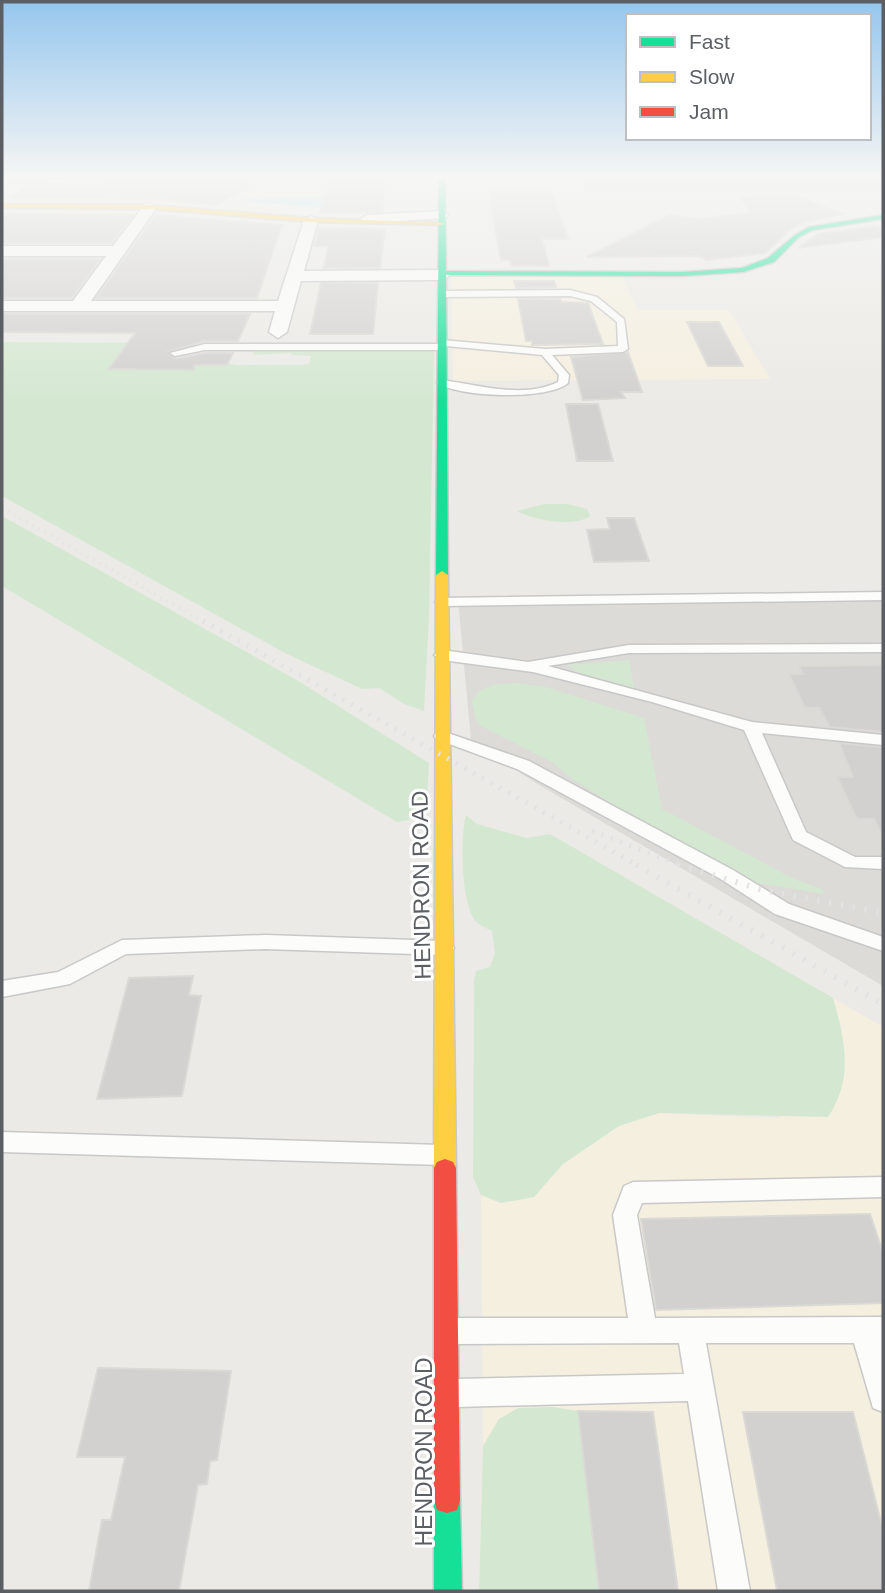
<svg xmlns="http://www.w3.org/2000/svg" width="885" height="1593" font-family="Arial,sans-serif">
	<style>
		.commercial { fill: #f5efdf }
		.industrial { fill: #dcdbd7 }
		.green { fill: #d4e8d1 }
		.water { fill: #b8e0f8 }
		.building { fill: #d2d1cf; stroke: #dad9d5; stroke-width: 2 }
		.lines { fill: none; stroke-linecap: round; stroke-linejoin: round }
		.lane-casing { stroke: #c8c8c8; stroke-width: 3 }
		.street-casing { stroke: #c8c8c8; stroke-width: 3 }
		.fast-casing { stroke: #c8c8c8; stroke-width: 3 }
		.slow-casing { stroke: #c8c8c8; stroke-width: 3 }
		.jam-casing { stroke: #c8c8c8; stroke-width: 3 }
		.lane { fill: #fcfcfb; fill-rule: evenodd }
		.street { fill: #fcfcfb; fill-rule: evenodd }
		.fast { fill: #16e098; fill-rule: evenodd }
		.slow { fill: #ffcf43; fill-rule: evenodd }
		.jam { fill: #f24e42; fill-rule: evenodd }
		.rail-far2 { stroke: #e2e2e2; stroke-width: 3.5; stroke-dasharray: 1 6; stroke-linecap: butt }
		.rail-far1 { stroke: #e2e2e2; stroke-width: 5; stroke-dasharray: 2 8; stroke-linecap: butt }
		.rail { stroke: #e2e2e2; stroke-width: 6; stroke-dasharray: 2 10; stroke-linecap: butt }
		.labels { text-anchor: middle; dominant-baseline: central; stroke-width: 6; stroke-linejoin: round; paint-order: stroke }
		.street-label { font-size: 23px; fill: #5b5f64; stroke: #fff }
	</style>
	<rect width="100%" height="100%" fill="#ebeae6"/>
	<!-- commercial -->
	<g class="commercial">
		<path d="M451 271 620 273 638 310H729L770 379 453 381Z"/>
		<path d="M833 998 883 1027V1591H479L483 1446 481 1195 501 1203 534 1197 563 1164 619 1126 659 1113 779 1118 842 1031Z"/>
	</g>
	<!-- industrial -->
	<path class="industrial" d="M883 592V986L536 783 471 740 458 600Z"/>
	<!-- green -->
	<g class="green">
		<path d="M580 178H883V192L587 193Z"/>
		<path d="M2 342 172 343 150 350 192 370 199 358 237 365H300L309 364 311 356 291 355V353L254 355V350L434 348 429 617 424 711 404 704 379 688 362 689 285 653 2 496Z"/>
		<path d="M544 504H568L587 509 590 516C574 528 533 520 517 511Z"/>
		<path d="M2 516 295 679 429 763 426 816 397 822 2 586Z"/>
		<path d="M629 660 635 692 579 673 567 665Z"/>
		<path d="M515 683 542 686 644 718 662 809 794 879 821 889 825 894 757 883 730 871 634 818 571 778 552 762 481 726 476 720 472 701C482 683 496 685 515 683Z"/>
		<path d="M466 815 477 824 527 838 550 834 833 998C845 1040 854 1079 828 1117L659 1113 619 1126 563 1164 534 1197 501 1203 481 1195 473 1177 474 981 476 971 490 967 495 953 492 931C486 928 478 925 474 919 461 898 460 838 466 815Z"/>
		<path d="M553 1407 578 1411 599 1591H479L483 1446 499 1419 518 1408Z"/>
	</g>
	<!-- water -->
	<path class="water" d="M358 197 384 204 379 208 337 209 253 202 243 199Z"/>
	<!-- building -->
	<g class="building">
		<path d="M109 178H172L170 183 176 187 184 178H226L245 180 250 186 216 205 150 199 11 198 27 185 100 187Z"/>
		<path d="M331 178H385L383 212 320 213Z"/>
		<path d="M488 188H550L568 239H542L549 266H512L510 260H501Z"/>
		<path d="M796 196 843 214 804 222 790 230 765 253 707 260 698 256 587 257 669 215 696 219 751 213 740 197Z"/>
		<path d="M2 214 134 215 112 243H2Z"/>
		<path d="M155 215 282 225 257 298H96Z"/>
		<path d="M875 226 883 229V237L798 248 818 234Z"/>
		<path d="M319 228 385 229 380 268H324L328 246H314Z"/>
		<path d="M2 259H101L72 298H2Z"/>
		<path d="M514 281H554L556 287 516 288Z"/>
		<path d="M321 283H378L373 334H310Z"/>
		<path d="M518 299H560L561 302 588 303 603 344 532 345V341H526Z"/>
		<path d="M2 314H250L238 341H204L168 352 176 359 205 353H233L227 365H195L193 370 109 369 135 333 2 332Z"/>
		<path d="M687 322H719L743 366H708Z"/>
		<path d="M628 352 642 392H621L625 398 583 400 571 357Z"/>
		<path d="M566 404H598L613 461H577Z"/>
		<path d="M607 518H634L649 561 594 562 587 530 610 529Z"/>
		<path d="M883 665V732L830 727 819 708H805L789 674H803L799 666Z"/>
		<path d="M839 743 883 747V837L874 819H857L837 777H853Z"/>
		<path d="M193 976 189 995 201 996 182 1096 97 1099 129 978Z"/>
		<path d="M870 1214 883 1253V1303L656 1310 641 1219Z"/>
		<path d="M98 1368 231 1371 217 1460 210 1461 207 1484 198 1485 179 1591H89L102 1520H111L125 1457H77Z"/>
		<path d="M578 1411 653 1412 678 1591H599Z"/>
		<path d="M743 1412H853L883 1530V1591H777Z"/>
	</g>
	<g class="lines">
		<defs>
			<g id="lane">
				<path d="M100 178H107L100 184 14 182Z"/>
				<path d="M175 178H182L176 184 173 182Z"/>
				<path d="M249 178H255L250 184 247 182Z"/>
				<path d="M570 290 597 297 624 319 628 349 623 352 552 355 569 375 568 383C547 401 458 397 437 383L442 380C478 385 524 399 558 382L559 375 542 355 446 346 442 350H205L175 356 170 353 205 344H438L442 340 545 349 618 346 617 322 591 301 570 296 442 297 438 294 442 291Z"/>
				<path d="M883 592V600L442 606 435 602 442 598Z"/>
				<path d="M883 644V652L629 653 548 666 752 722 883 735V745L762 733 806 832 855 857H883V869L845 867 793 840 744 730 652 702 533 672 442 660 434 655 442 650 528 662 629 645Z"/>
				<path d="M442 731 529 761 733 870 789 904 883 937V951L775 914 719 878 517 769 436 739 434 736 436 733Z"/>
				<path d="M265 935 444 941 451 943 454 948 451 953 444 955 265 949 126 954 70 984 2 997V981L58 972 122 940Z"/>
				<path d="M2 1132 442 1145 450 1148 454 1155 450 1162 442 1165 2 1152Z"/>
				<path d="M883 1177V1197L642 1203 637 1215 655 1318 883 1317V1412L873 1408 854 1343H706L750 1591H718L688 1401 456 1407 446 1403 442 1393 446 1383 456 1379 684 1374 679 1343 453 1344 443 1340 440 1331 443 1322 453 1318H628L613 1215 624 1186 633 1182Z"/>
			</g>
			<g id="street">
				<path d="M150 203 157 207 91 301H278L304 220 311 216 318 220 304 271 442 270 450 275 442 280 301 281 287 332 278 338 269 332 275 311H2V301H73L106 256H2V246H113L145 204Z"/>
				<path d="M441 211 448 215 446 218 367 223 360 219 367 215Z"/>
			</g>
			<g id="fast">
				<path d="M439 178H445L446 271 682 272 742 268 768 258 795 235 809 227 883 215V219L813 230 799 237 774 262 743 272 682 276 446 275 448 575 442 579 436 575Z"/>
				<path d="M447 1487 457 1490 460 1500 462 1591H434V1500L437 1490Z"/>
			</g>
			<g id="slow">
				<path d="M2 204 150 205 311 218 444 223 441 225 311 222 150 209 2 208Z"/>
				<path d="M442 571 448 575 456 1168 453 1174 445 1177 437 1174 434 1168 436 575Z"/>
			</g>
			<path id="jam" d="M445 1159 453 1162 456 1168 460 1500 457 1510 447 1513 437 1510 434 1500V1168L437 1162Z"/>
		</defs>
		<!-- lane casing -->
		<use href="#lane" class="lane-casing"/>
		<!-- street casing -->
		<use href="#street" class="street-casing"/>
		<!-- fast casing -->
		<use href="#fast" class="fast-casing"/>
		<!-- slow casing -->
		<use href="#slow" class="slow-casing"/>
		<!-- jam casing -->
		<use href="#jam" class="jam-casing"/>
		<!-- lane -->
		<use href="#lane" class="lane"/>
		<!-- street -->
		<use href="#street" class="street"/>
		<!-- fast -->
		<use href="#fast" class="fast"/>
		<!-- slow -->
		<use href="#slow" class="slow"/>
		<!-- jam -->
		<use href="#jam" class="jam"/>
		<!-- rail-far2 -->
		<path class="rail-far2" d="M2 508 206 623"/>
		<!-- rail-far1 -->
		<g class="rail-far1">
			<path d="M203 621 639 866"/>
			<path d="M592 831 683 866"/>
		</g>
		<!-- rail -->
		<g class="rail">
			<path d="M636 865 883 1004"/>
			<path d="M678 865 763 890 883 913"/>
		</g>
	</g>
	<!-- sky -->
	<linearGradient id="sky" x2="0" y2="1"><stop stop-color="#95c6ee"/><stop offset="0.44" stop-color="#f6f6f4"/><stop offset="1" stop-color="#f6f6f4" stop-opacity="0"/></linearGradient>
	<rect width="885" height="401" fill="url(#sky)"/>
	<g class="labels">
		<!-- street labels -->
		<g class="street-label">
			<text transform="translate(421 885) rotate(-91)">HENDRON ROAD</text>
			<text transform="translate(424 1452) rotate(-90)">HENDRON ROAD</text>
		</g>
	</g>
	<!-- border -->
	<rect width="885" height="1593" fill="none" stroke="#5b5f64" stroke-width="7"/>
	<!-- legend -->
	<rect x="626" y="14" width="245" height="126" fill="#ffffff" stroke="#bdbfc1" stroke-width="2"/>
	<rect x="640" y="37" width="35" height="10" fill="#16e098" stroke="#bdbfc1" stroke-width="2"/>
	<text x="689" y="49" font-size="21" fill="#5b5f64">Fast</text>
	<rect x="640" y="72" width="35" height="10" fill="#ffcf43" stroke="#bdbfc1" stroke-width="2"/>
	<text x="689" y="84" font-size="21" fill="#5b5f64">Slow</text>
	<rect x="640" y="107" width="35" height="10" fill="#f24e42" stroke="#bdbfc1" stroke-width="2"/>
	<text x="689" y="119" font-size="21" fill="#5b5f64">Jam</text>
</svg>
